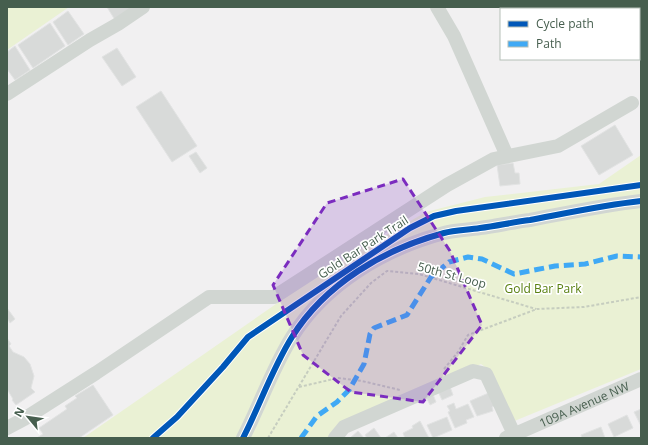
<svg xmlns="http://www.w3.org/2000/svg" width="648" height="445" font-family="'Open Sans',sans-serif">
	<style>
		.green { fill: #eaf1d4 }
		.building { fill: #d8dad9; stroke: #e2e3e3 }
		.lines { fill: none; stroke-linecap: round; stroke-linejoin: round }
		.path { stroke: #c6cdbf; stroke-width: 2; stroke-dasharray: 3 2; stroke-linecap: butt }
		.minor { stroke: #d1d6d2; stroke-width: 14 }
		.quiet { stroke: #3fa9f5; stroke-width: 5; stroke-dasharray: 10 5; stroke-linecap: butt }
		.cycleway-casing { stroke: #fff; stroke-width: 8 }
		.cycleway { stroke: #0057b8; stroke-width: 6 }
		.marked { fill: #7b2cbf; fill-opacity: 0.2; stroke: #7b2cbf; stroke-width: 3; stroke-dasharray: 8 5; stroke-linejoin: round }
		.labels { text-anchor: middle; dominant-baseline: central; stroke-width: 3.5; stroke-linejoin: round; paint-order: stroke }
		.street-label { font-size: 12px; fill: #465e4e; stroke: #fff }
		.park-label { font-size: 12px; fill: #598011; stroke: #fff }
	</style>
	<rect width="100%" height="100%" fill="#f1f0f1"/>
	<!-- green -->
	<g class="green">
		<path d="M7 7H69L7 50Z"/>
		<path d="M620 7H641V36L639 33V9H622Z"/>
		<path d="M641 155V369L512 422 489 370 481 364 342 424 330 438H83L325 270 426 212 485 197 599 184Z"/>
	</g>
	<!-- building -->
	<g class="building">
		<path d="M107 7H135L115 20Z"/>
		<path d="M68 11 84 34 68 45 53 22Z"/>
		<path d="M50 23 65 46 33 68 18 45Z"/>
		<path d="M15 46 30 70 15 80 7 69V52Z"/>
		<path d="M117 48 136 77 122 86 102 57Z"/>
		<path d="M161 91 197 146 172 162 136 107Z"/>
		<path d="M615 125 633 155 599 175 581 146Z"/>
		<path d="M196 152 207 168 200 173 189 156Z"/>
		<path d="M513 163 515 173H519L520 184 500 186 497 165Z"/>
		<path d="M7 308 15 319 10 323 7 318Z"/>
		<path d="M7 338 11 344 9 346 13 352 24 357 30 364 34 376 31 388 35 392 16 405 12 400 13 399 7 389Z"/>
		<path d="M449 384 453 395 442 400 437 389Z"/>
		<path d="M93 385 113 415 79 438H37L43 434 39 428 67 409 65 406 77 398 75 396Z"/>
		<path d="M432 392 436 402 430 405 425 395Z"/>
		<path d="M491 392 496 405 492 407 493 411 477 416 470 401Z"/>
		<path d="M454 403 456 409 468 404 474 417 466 420 467 423 455 428 448 412 450 411 447 406Z"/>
		<path d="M641 409V426L634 412Z"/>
		<path d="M627 415 633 428 614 437 608 424Z"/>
		<path d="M447 417 452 430 433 438 427 425Z"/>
		<path d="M420 421 429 438H405L403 433 413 428 412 426Z"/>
		<path d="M601 427 605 438H582L581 435Z"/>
		<path d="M374 428 381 438H367L365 435Z"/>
		<path d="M358 431 364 438H350Z"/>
		<path d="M394 432 398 438H385Z"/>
	</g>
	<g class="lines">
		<!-- path -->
		<g class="path">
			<path d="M444 369 458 352 468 335 537 309 584 307 641 297"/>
			<path d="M299 387 338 378 362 381 400 390"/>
			<path d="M268 438 341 316 371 283 387 271 419 274 536 309"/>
		</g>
		<!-- minor -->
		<g class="minor">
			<path d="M437 7 454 36 507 156"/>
			<path d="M7 94 90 40 118 24 143 7"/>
			<path d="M7 428 24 419 96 373 209 297H274L447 185 494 159 558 146 632 103"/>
			<path d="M243 438C260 405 272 369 292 337 325 284 384 249 444 233 455 230 468 230 480 228 497 226 513 222 530 220 567 213 604 205 641 201"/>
			<path d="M335 438 344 427 473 371 486 374 514 434"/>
			<path id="s1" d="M506 438 641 379"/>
		</g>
		<!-- quiet -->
		<path class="quiet" d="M301 438 317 416 337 402 349 390 364 364 370 334 374 328 407 315 431 277 449 262 468 257 482 259 514 274 555 266 585 264 617 256 641 257"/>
		<defs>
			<g id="cycleway">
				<path d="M153 438 177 417 223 367 248 337 410 228 434 216 456 211 641 185"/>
				<path d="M243 438C260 405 272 369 292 337 325 284 384 249 444 233 455 230 468 230 480 228 497 226 513 222 530 220 567 213 604 205 641 201"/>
			</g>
		</defs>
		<!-- cycleway casing -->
		<use href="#cycleway" class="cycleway-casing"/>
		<!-- cycleway -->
		<use href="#cycleway" class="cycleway"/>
	</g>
	<!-- marked area -->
	<path class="marked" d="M403 179 450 251 482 325 423 402 351 392 303 355 273 285 327 203Z"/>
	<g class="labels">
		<!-- street labels -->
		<g class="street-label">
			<text transform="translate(363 247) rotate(-33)">Gold Bar Park Trail</text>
			<text transform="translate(452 275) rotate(15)">50th St Loop</text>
			<text stroke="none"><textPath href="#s1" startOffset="85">109A Avenue NW</textPath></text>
		</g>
		<!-- park labels -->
		<g class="park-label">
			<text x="543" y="288">Gold Bar Park</text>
		</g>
	</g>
	<!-- border -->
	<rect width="648" height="445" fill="none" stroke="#465e4e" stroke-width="16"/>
	<!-- legend -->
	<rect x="500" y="8" width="140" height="52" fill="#ffffff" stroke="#b5bfb8"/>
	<rect x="508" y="21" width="20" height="6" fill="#0057b8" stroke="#b5bfb8"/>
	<text x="536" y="28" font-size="12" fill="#465e4e">Cycle path</text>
	<rect x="508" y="41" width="20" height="6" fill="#3fa9f5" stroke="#b5bfb8"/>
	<text x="536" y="48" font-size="12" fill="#465e4e">Path</text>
	<!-- north arrow -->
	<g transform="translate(28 417) rotate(299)" stroke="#ffffff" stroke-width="3" paint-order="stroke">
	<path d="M0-3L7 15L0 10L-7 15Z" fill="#465e4e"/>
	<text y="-6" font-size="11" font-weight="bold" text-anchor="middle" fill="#465e4e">N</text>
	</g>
</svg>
